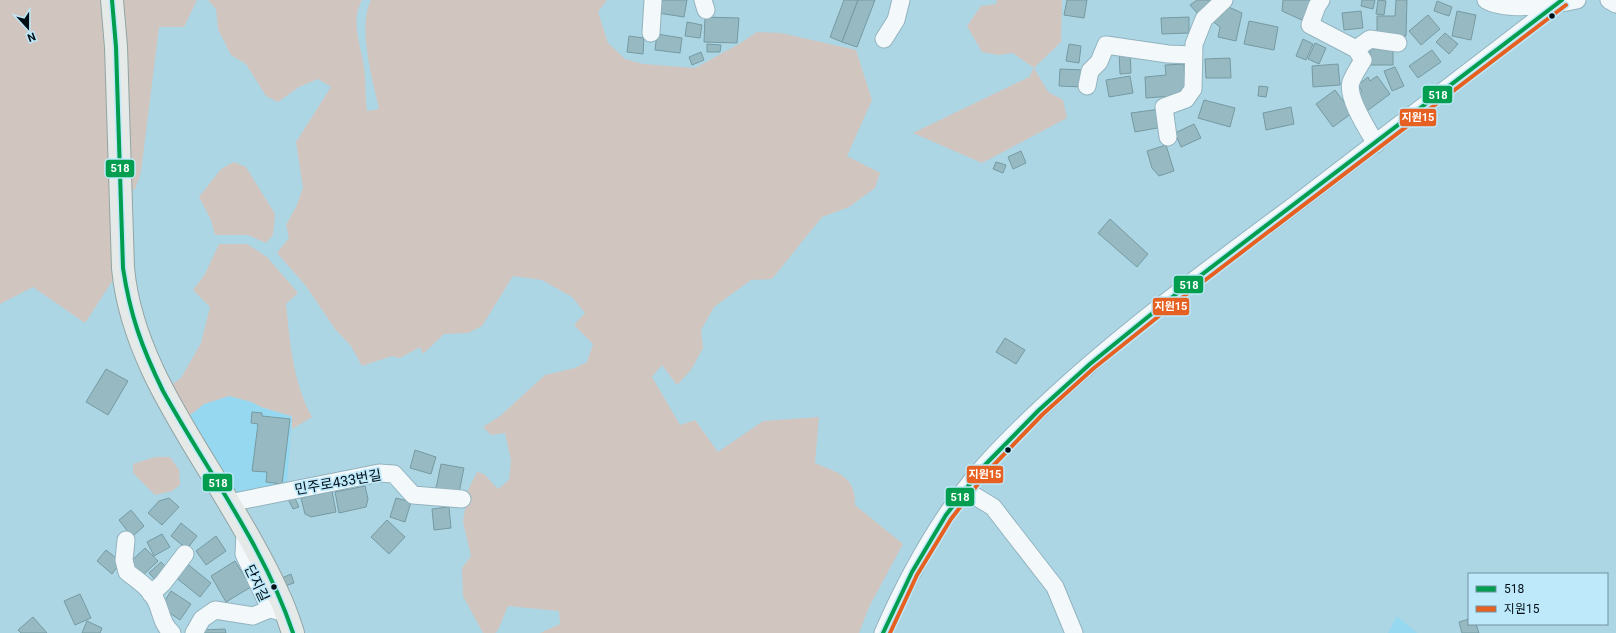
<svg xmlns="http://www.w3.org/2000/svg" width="1616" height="633" font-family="Roboto,'Noto Sans KR',sans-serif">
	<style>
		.built { fill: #96d8f0 }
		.green { fill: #d1c5bf }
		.building { fill: #96b9c2; stroke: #769aa2 }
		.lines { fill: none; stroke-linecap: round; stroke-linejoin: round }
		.minor-casing { stroke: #92b3bf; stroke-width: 19 }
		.major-casing { stroke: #92a4a3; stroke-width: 24 }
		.minor { stroke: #f3f9fb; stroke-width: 17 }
		.major { stroke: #e5eae8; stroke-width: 22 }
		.bus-1-casing { stroke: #bee9fa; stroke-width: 7 }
		.bus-2-casing { stroke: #bee9fa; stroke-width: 7 }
		.bus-1 { stroke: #009e4e; stroke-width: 4 }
		.bus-2 { stroke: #e66121; stroke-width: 4 }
		.bus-dot { fill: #000e16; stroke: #bee9fa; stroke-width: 1.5 }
		.labels { text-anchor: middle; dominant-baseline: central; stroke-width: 3.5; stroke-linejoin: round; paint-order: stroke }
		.street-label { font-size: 14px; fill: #000e16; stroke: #bee9fa }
		.line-badge { stroke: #bee9fa; stroke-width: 1.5 }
		.badge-label { font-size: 11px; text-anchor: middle; font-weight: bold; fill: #fff }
	</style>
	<rect width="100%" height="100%" fill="#add6e5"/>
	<!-- built -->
	<g class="built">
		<path d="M229 396 252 402 261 407 292 417 287 484 233 493 189 416 204 404Z"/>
		<path d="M1397 616 1417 633H1388Z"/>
	</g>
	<!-- green -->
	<g class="green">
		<path d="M0 0H101L104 11 108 49 113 280 85 323 33 287 0 304Z"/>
		<path d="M121 0H197L184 27H159L141 172 135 189 129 192 128 53Z"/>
		<path d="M208 0H362C350 21 361 46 364 67 366 81 365 96 367 111L379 109C373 80 357 27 371 0H607L598 12 608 43 625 59 643 64 695 68 739 44 757 32 781 33 856 50 872 100 847 156 880 173 875 188 849 207 822 217 772 279 751 280 714 307 701 330 703 348 691 370 677 385 662 365 652 377 680 425 695 420 718 452 763 421 819 417 815 463C838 473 856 476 855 505L903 544 869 607 859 633H540L560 624 559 611 508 606 498 630 495 633H483L463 596 462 568 471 556 463 522 468 490 477 472 484 474 498 489 509 480 511 460 505 433 491 435 483 427 500 416 545 375 575 368 587 362 593 344 574 325 585 313 572 297 542 280 513 276 482 326 468 333 444 334 423 354 420 347 400 358 392 356 362 366 351 346 335 329 306 286 277 253 289 238 286 225 296 207 303 188 296 142 331 87 318 79 299 87 278 102 266 96 246 64 231 55 218 29 216 9Z"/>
		<path d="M997 0H1062L1061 42 1034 68 1048 92 1063 100 1067 118 982 163 913 133 1029 77 1034 68 1013 53 998 55 982 52 967 26 981 6 996 4Z"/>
		<path d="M234 162 246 167 275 214 273 235 266 243 248 235H215L211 220 199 197 221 169Z"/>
		<path d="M219 244H247L267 257 298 293 286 304C290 343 293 382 312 417L292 429V416L261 407 252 402 229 396 204 404 189 416 170 386 181 378 201 343 210 307 193 290 205 274Z"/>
		<path d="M155 457H170L179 470 180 485 172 491 155 495 133 473V464Z"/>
	</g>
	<!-- building -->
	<g class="building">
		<path d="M660 0H687L684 17 658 13Z"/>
		<path d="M844 0H858L842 42 830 37Z"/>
		<path d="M858 0H875L857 47 842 42Z"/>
		<path d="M1067 0H1087L1084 18 1064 15Z"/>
		<path d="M1197 0H1215L1198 14 1190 5Z"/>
		<path d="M1283 0H1313L1304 21 1282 11Z"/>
		<path d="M1362 0H1375L1373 9 1361 6Z"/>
		<path d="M1378 0 1386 1 1384 15 1376 14Z"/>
		<path d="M1396 0H1407L1406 36 1377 35V16H1395Z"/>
		<path d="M1437 1 1452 7 1449 16 1434 11Z"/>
		<path d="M1222 4 1242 13 1236 41 1218 37 1220 27 1211 20Z"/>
		<path d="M1361 11 1363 28 1344 30 1342 13Z"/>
		<path d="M1457 11 1476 15 1471 40 1452 36Z"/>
		<path d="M1428 15 1440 29 1421 45 1409 31Z"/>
		<path d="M705 17 739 18 737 43 704 42Z"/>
		<path d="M1189 17V33L1162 34 1161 18Z"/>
		<path d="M1249 21 1278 27 1274 50 1244 44Z"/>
		<path d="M687 22 702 25 700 38 685 36Z"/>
		<path d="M1445 33 1458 44 1449 54 1436 42Z"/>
		<path d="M657 34 682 38 680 53 655 50Z"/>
		<path d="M629 36 644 38 643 54 627 52Z"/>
		<path d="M1303 39 1313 44 1306 60 1296 56Z"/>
		<path d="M1315 43 1326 48 1319 64 1308 59Z"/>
		<path d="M707 44 721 45 720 52H707Z"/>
		<path d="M1069 44 1081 46 1079 63 1066 61Z"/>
		<rect x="1370" y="49" width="23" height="16"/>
		<path d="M1432 50 1441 62 1418 78 1409 66Z"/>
		<path d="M1130 51 1131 73 1120 74 1119 52Z"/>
		<path d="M701 52 704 60 692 65 689 57Z"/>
		<path d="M1230 58 1231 78H1206L1205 59Z"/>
		<path d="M1184 64 1186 95 1146 98 1145 77 1166 75 1165 65Z"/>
		<path d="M1338 64 1340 85 1313 87 1312 66Z"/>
		<path d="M1395 67 1404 86 1392 91 1384 71Z"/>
		<path d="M1060 69 1085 70 1084 87 1059 86Z"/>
		<path d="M1130 76 1133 93 1109 97 1106 80Z"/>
		<path d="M1377 76 1390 94 1367 111 1356 96 1362 91 1358 85 1368 77 1370 81Z"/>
		<path d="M1259 86 1268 87 1266 97 1258 96Z"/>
		<path d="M1335 90 1352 113 1333 127 1316 104Z"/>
		<path d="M1204 100 1235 108 1230 127 1198 118Z"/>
		<path d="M1291 107 1294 124 1266 130 1263 113Z"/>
		<path d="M1160 109 1163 127 1135 132 1131 113Z"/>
		<path d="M1194 124 1201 138 1181 147 1175 133Z"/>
		<path d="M1166 145 1174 171 1159 176 1152 168 1147 151Z"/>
		<path d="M1021 151 1026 163 1013 169 1008 157Z"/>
		<path d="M996 162 1006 165 1003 173 993 169Z"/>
		<path d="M1110 219 1148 254 1137 267 1098 233Z"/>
		<path d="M1005 338 1025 350 1016 364 996 352Z"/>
		<path d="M106 369 128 381 108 415 86 402Z"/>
		<path d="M252 412 262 413V416L290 419 282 484 266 482 267 472 252 471 258 424 251 423Z"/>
		<path d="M415 450 436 457 431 474 410 468Z"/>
		<path d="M441 464 464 468 458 497 435 493Z"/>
		<path d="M365 486 368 499 366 507 339 513 335 492Z"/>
		<path d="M332 491 336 512 311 517 305 514 301 498Z"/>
		<path d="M293 494 299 507 293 509 287 497Z"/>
		<path d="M169 498 179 507 162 525 148 513 159 501Z"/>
		<path d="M396 498 411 502 405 522 390 517Z"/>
		<path d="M449 507 451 528 434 530 432 509Z"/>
		<path d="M131 510 144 526 132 537 119 520Z"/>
		<path d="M387 520 405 537 389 554 371 537Z"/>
		<path d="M181 523 197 536 187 549 171 536Z"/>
		<path d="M162 534 170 547 154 556 147 542Z"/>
		<path d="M216 536 226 551 206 565 196 551Z"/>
		<path d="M145 548 158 561 140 578 127 565Z"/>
		<path d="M106 550 121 562 112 574 97 561Z"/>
		<path d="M235 561 251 587 226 602 211 576Z"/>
		<path d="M161 562 169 570 157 582 149 573Z"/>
		<path d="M185 562 211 583 200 597 174 576Z"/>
		<path d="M291 574 294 583 285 586 282 578Z"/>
		<path d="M171 591 191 604 180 620 161 607Z"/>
		<path d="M80 594 91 618 75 625 64 601Z"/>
		<path d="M33 617 47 633H21L18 630Z"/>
		<path d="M1469 619V624H1476L1479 633H1462L1459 622Z"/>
		<path d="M87 621 102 628 100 633H82Z"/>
		<path d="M225 629 226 633H202V630Z"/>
	</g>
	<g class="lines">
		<defs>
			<g id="minor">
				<path d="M703 0 706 10"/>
				<path d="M1321 0 1317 6 1310 25 1356 49 1363 60C1359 67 1354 74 1351 82 1346 97 1368 130 1376 144"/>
				<path d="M1486 0C1507 12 1554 5 1577 0"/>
				<path d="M1609 0 1616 4"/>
				<path d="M651 33 653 0"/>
				<path d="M884 39 896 20 901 0"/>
				<path d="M1356 49 1370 39 1398 43"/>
				<path d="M1087 86 1090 71 1099 62 1106 45 1168 54 1193 55"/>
				<path d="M1168 137 1164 107 1186 99 1193 89 1194 44 1204 19 1224 0"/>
				<path d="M965 490 993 507 1055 587 1074 633"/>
				<path d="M229 503 379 473 394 474 413 495 462 499"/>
				<path d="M245 533 244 554 270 609"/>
				<path d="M126 540 124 560 127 572C139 581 151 589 157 603 162 615 162 624 172 633"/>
				<path d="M151 594 163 583 185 554"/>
				<path d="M194 633 202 619 215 610 253 616 270 609 286 613"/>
				<path d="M883 633C907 578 935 526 973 479 1000 446 1031 417 1063 388 1135 323 1214 265 1292 207 1382 139 1471 69 1562 0"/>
			</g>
			<path id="major" d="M112 0 116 47 123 268C131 355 186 430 229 503 247 533 265 564 279 596 285 608 289 621 293 633"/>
		</defs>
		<!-- minor casing -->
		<use href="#minor" class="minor-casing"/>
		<!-- major casing -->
		<use href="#major" class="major-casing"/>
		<!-- minor -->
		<use href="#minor" class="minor"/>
		<!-- major -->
		<use href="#major" class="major"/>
		<defs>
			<g id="bus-1">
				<path d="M112 0 116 47 123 268C130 315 142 348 163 391 207 471 264 546 293 633"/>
				<path d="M883 633 912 572 946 515 983 467 1039 410 1090 364 1175 295 1562 0"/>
			</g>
			<path id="bus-2" d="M890 633 917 575 951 519 988 471 1043 414 1094 368 1179 300 1566 5"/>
		</defs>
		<!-- bus-1 casing -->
		<use href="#bus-1" class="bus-1-casing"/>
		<!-- bus-2 casing -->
		<use href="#bus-2" class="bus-2-casing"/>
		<!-- bus-1 -->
		<use href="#bus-1" class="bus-1"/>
		<!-- bus-2 -->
		<use href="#bus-2" class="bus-2"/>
	</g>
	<!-- markers -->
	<g class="bus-dot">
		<circle cx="1552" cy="16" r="3.5"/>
		<circle cx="1008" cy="450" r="3.5"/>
		<circle cx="274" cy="587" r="3.5"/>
	</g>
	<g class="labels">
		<!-- street labels -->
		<g class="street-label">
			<text transform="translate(338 482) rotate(-10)">민주로433번길</text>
			<text transform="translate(257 583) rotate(65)">단지길</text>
		</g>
	</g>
	<g class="line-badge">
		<rect x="1422" y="85" width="31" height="19" rx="4" fill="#009e4e"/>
		<rect x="1399" y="108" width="38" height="19" rx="4" fill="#e66121"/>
		<rect x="105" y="159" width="30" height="19" rx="4" fill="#009e4e"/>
		<rect x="1173" y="275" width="31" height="19" rx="4" fill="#009e4e"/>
		<rect x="1152" y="297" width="38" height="19" rx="4" fill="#e66121"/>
		<rect x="966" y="465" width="38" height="19" rx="4" fill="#e66121"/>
		<rect x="202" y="473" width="31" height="19" rx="4" fill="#009e4e"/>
		<rect x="945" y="487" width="30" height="20" rx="4" fill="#009e4e"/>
	</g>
	<g class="badge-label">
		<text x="1438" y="99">518</text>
		<text x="1418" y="121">지원15</text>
		<text x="120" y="172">518</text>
		<text x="1189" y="289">518</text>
		<text x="1171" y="310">지원15</text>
		<text x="985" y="478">지원15</text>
		<text x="218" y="487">518</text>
		<text x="960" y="501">518</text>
	</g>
	<!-- legend -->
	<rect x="1468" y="573" width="140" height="52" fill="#bee9fa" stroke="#72919f"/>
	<rect x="1476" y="586" width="20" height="6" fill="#009e4e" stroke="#72919f"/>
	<text x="1504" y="593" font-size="12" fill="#000e16">518</text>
	<rect x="1476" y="606" width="20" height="6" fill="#e66121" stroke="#72919f"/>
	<text x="1504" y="613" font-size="12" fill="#000e16">지원15</text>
	<!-- north arrow -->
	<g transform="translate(28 28) rotate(159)" stroke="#bee9fa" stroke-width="3" paint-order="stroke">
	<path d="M0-3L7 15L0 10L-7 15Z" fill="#000e16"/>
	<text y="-6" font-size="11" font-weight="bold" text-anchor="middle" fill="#000e16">N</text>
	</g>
</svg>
